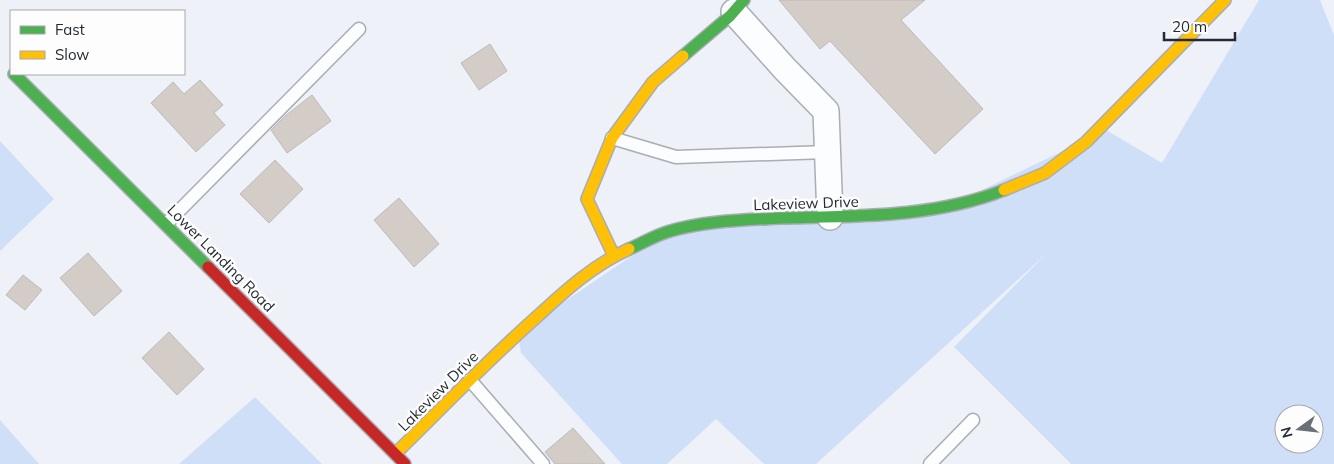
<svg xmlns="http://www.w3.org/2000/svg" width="1334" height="464" font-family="Mulish,sans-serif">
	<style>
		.green { fill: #d0dff8; fill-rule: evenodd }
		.building { fill: #d4cdc7; stroke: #bcbab9 }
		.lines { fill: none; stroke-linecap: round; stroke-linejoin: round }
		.lane-casing { stroke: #a9adb4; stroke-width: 15 }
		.street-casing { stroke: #a9adb4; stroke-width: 28 }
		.fast-casing { stroke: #a9adb4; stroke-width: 14 }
		.slow-casing { stroke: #a9adb4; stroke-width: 14 }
		.jam-casing { stroke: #a9adb4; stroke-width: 14 }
		.lane { stroke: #fcfdfe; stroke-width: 12 }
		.street { stroke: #fcfdfe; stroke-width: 25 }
		.fast { stroke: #4caf50; stroke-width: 11 }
		.slow { stroke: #ffc107; stroke-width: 11 }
		.jam { stroke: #c62828; stroke-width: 11 }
		.labels { text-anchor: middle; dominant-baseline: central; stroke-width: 5; stroke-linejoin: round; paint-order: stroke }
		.street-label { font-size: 15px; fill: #242a33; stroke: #fdfdfd }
	</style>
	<rect width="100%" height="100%" fill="#eef1f7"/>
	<!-- green -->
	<g class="green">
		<path d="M1259 0H1320L1334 35V464H1071L954 347 1046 254 816 464H764L716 419 667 464H622L521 353 518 333 667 232 947 207 1106 130 1162 163ZM1284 414H1314V444H1284Z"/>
		<path d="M0 141 54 199 0 251Z"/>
		<path d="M255 397 322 464H179Z"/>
		<path d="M0 420 39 464H0Z"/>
	</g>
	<!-- building -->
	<g class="building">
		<path d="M779 0H925L901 20 983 109 935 154 830 41 820 49Z"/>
		<path d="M490 44 507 71 479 90 461 63Z"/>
		<path d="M200 80 223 105 214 113 225 125 196 152 151 103 173 82 184 94Z"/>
		<path d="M312 95 331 121 287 153 271 130 285 116Z"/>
		<path d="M275 160 303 189 269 223 240 194Z"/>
		<path d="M399 198 439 244 414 267 374 220Z"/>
		<path d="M88 253 122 291 94 316 60 278Z"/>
		<path d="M23 275 42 290 25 310 6 295Z"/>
		<path d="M169 332 204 369 177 395 142 358Z"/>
		<path d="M573 428 605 464H555L545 452Z"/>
	</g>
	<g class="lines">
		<defs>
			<g id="lane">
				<path d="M612 138 676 157 827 152"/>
				<path d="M166 224 359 29"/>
				<path d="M470 380 543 464"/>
				<path d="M930 464 973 420"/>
			</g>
			<path id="street" d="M734 12 785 69 826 111 830 217"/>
			<g id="fast">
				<path d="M683 56 730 16 744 0"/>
				<path d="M14 74 208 267"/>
				<path d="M629 249C641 244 654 236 667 232 702 221 744 220 780 218 855 216 934 218 1004 190"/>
			</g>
			<g id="slow">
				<path d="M1004 190 1045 173 1086 142 1225 0"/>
				<path d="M614 256 587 199 612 138 653 82 683 56"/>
				<path d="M395 454C443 407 490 358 540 314 567 289 595 264 629 249"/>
			</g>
			<path id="jam" d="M208 267 405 464"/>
		</defs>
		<!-- lane casing -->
		<use href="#lane" class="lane-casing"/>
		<!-- street casing -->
		<use href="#street" class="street-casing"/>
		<!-- fast casing -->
		<use href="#fast" class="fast-casing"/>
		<!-- slow casing -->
		<use href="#slow" class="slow-casing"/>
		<!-- jam casing -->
		<use href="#jam" class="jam-casing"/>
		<!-- lane -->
		<use href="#lane" class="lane"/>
		<!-- street -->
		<use href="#street" class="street"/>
		<!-- fast -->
		<use href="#fast" class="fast"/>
		<!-- slow -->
		<use href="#slow" class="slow"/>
		<!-- jam -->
		<use href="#jam" class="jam"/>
	</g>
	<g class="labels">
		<!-- street labels -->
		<g class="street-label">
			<text transform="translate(806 203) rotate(-2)">Lakeview Drive</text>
			<text transform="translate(221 258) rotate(45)">Lower Landing Road</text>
			<text transform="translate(438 391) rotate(-45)">Lakeview Drive</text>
		</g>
	</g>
	<!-- legend -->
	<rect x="10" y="10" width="175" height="65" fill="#fdfdfd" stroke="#a6a9ac"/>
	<rect x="20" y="26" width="25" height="8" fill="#4caf50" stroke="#a6a9ac"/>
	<text x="55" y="35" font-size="15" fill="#242a33">Fast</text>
	<rect x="20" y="51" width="25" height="8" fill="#ffc107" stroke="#a6a9ac"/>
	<text x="55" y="60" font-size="15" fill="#242a33">Slow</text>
	<!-- north arrow -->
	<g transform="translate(1299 429) rotate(255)"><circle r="24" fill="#fdfdfd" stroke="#a6a9ac"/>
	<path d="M0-4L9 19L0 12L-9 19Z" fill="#6b7078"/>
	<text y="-8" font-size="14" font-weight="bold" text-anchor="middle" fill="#242a33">N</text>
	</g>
	<!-- scale -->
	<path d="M1164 32v8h71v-8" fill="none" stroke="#242a33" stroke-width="2.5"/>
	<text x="1172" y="32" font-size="15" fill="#242a33" stroke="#fdfdfd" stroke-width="4" paint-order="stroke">20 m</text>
</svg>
